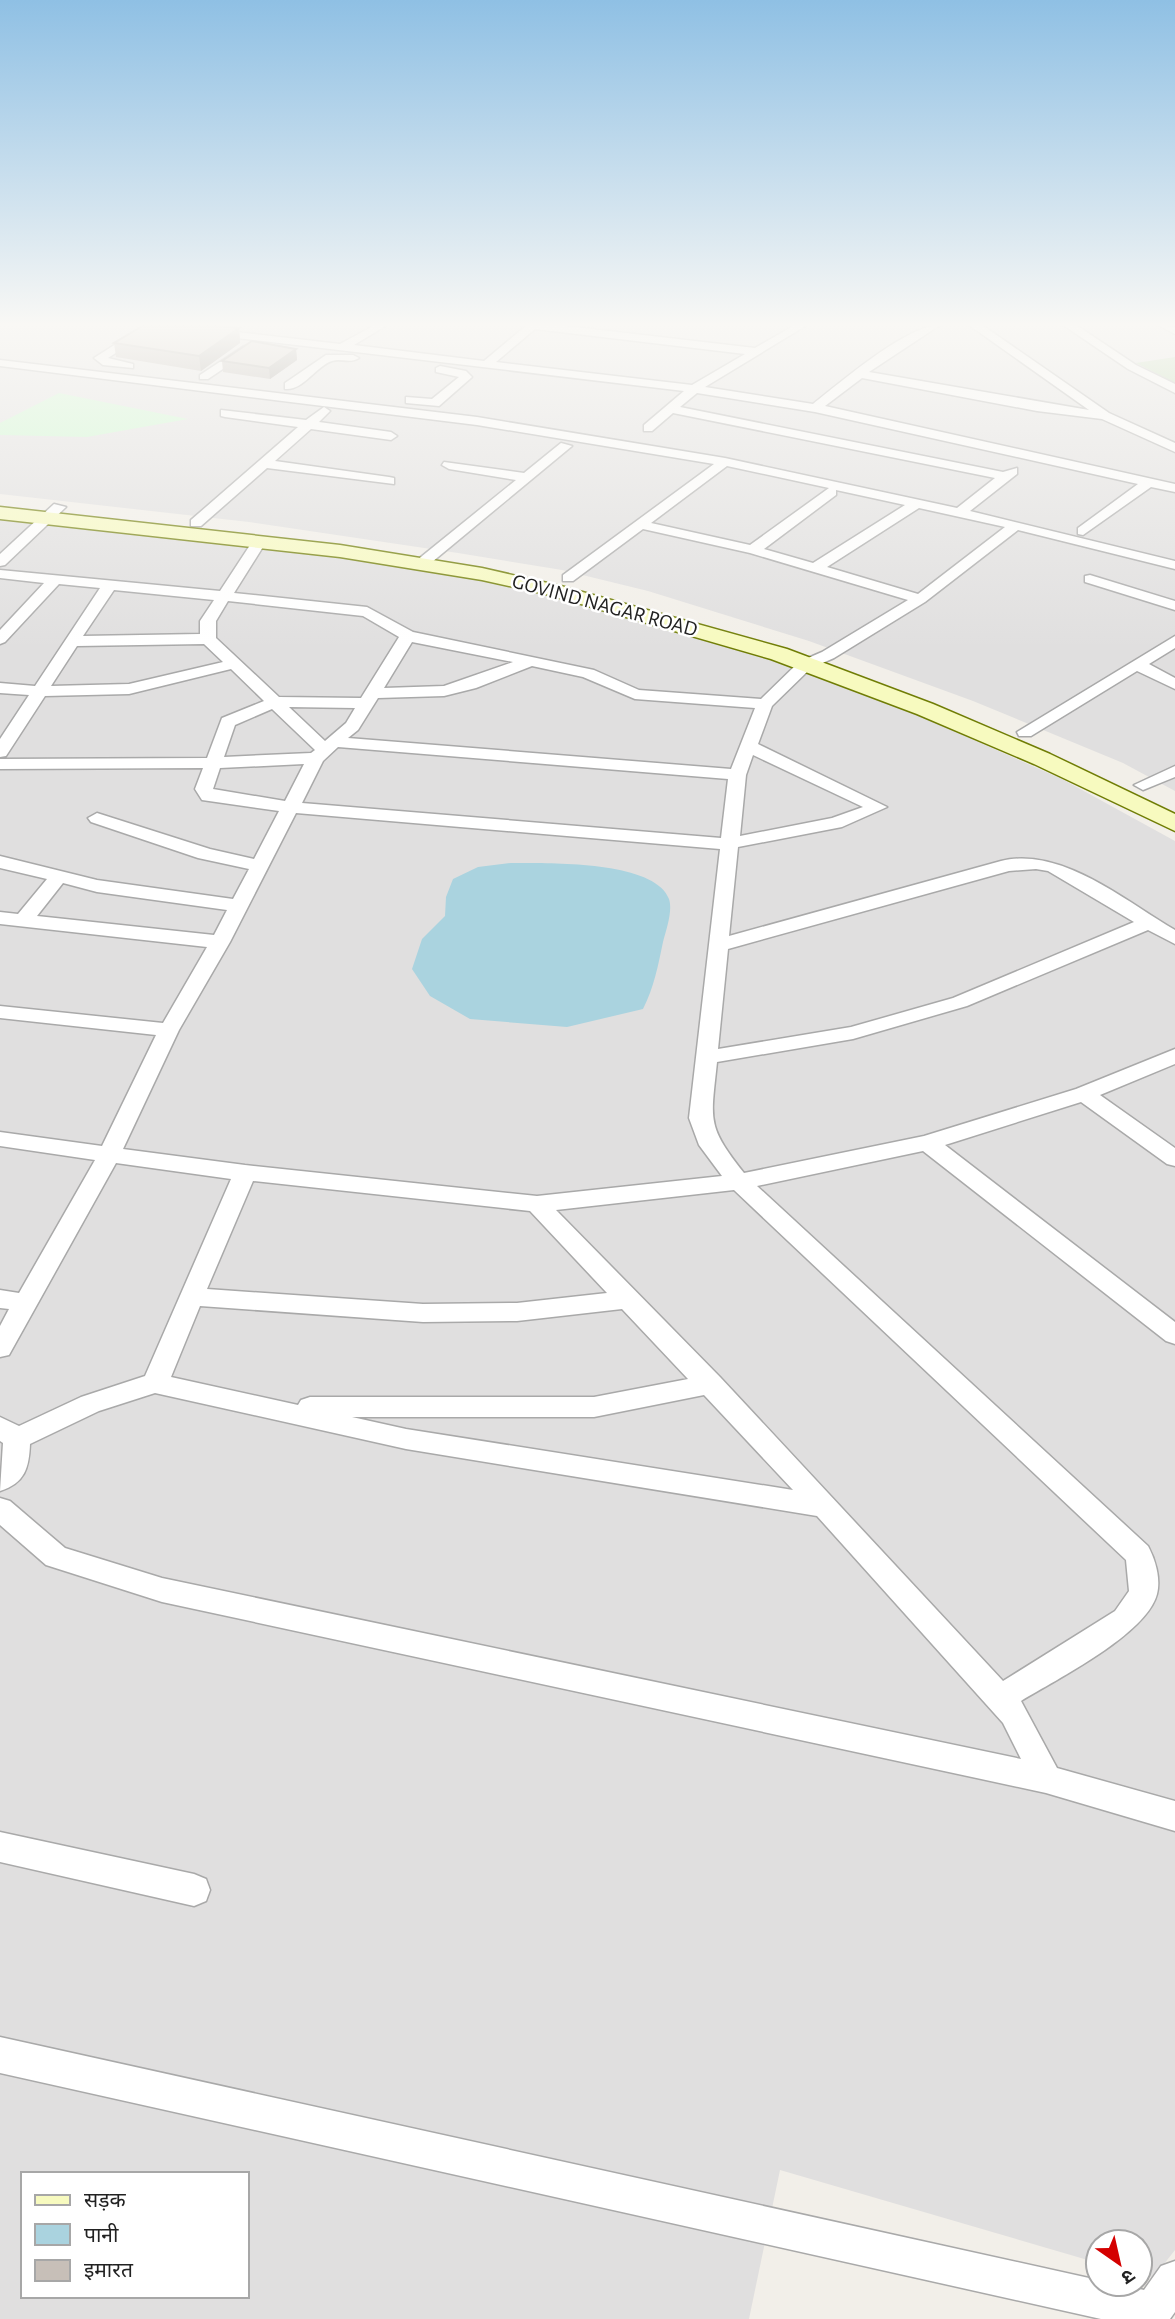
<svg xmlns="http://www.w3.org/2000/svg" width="1175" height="2319" font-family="'Alegreya Sans','Noto Sans Devanagari',sans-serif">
	<rect width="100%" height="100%" fill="#f2efe9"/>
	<!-- residential -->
	<g fill="#e0dfdf" fill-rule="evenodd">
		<polygon points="0,325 1175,325 1175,791 1123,763 973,701 809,641 648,591 562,570 458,553 249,522 0,494"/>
		<path d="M0,519L322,554L441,571L614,612L779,661L892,704L1062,779L1175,841V2250L1153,2278L1140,2275V2242H1098V2263L780,2170L749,2319H0ZM23,2174H247V2296H23Z"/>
	</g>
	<!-- forest -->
	<polygon fill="#add19e" points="1175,357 1175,383 1136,363"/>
	<!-- park -->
	<polygon fill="#c8facc" points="59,393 188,419 87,437 0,435 0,423"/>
	<!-- water -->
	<path fill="#aad3df" d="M511,863C545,863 655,860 669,899C673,911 666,930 663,942C658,966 654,987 643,1009L567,1027L470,1019L430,996L412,969L422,939L445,916L446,897L453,879L478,867Z"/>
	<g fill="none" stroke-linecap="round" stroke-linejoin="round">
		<defs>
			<g id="street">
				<path d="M148,325H178L340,344L375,325H387L354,345L484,361L527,325H557L755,348L795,325H807L705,387L813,404C841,382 907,325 940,325L869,372L1089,410L969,325H982L1109,413L1175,443V452L1102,419L1037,411L862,378L825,406L1175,484V492L1151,487L1083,535L1078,534V528L1138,484L815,412L697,393L680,407L1003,472L1017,468V474L970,511L1175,561V569L1018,530L925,602L834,658L811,668L772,706L758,744L887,807L842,827L738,847L729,936L1001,861C1061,846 1125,901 1175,930V944L1148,930L967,1006L853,1039L717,1062C711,1121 706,1125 744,1173L924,1136L1076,1089L1175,1049V1064L1100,1095L1175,1148V1166L1167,1164L1081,1102L945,1145L1175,1322V1344L1166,1341L923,1151L757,1186L1148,1546C1155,1559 1161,1578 1157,1594C1147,1634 1057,1679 1021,1701L1057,1768L1175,1801V1831L1046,1793L162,1602L46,1565L0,1525V1498L10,1501L65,1548L162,1578L1021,1759L1003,1723L817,1516L406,1449L155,1393L99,1411L30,1444C29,1468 25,1483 0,1491L3,1443L0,1441V1417L19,1426L81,1397L145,1376L231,1179L116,1163L9,1355L0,1357V1326L9,1309L0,1308V1290L19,1293L95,1160L0,1146V1132L102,1146L156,1035L0,1018V1006L163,1023L207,947L0,924V912L18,914L47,879L0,868V856L97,880L233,899L249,869L198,858L91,822L88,818L97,813L210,849L254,859L279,811L202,800L195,789L203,768L0,769V759L207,758L222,718L264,701L231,669L129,694L45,696L6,756L0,757V739L29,695L0,693V683L35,686L100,588L59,584L5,642L0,644V630L44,583L0,578V570L220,591L254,539L259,538L266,542L234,593L367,607L413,632L594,670L639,690L761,699L799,662L822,652L908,600L750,553L643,529L573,581H563V575L714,464L477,425L0,366V360L477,417L725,458L957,508L995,478L673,413L652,431H644V425L684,391L153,328ZM535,329L745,354L692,385L496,362ZM727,466L829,488L750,545L651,523ZM836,490L905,505L813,563L764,549L836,495ZM919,508L1005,527L918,594L827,567ZM114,590L214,600L200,621V634L83,636ZM228,601L363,616L399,637L361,698L279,697L216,638V621ZM412,642L513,662L444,686L384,688ZM204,644L223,662L129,684L51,686L77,646ZM532,666L583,677L635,699L755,708L731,769L348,738L358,730L378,698L444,696L476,688ZM289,707L355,708L346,723L325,741ZM272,709L315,750L311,753L224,757L235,725ZM338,747L728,779L721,838L302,803L323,761ZM753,755L863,807L832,818L740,836L746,775ZM304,764L285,801L213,789L220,768ZM296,813L720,849L689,1118L699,1145L722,1176L537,1196L245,1165L123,1149L179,1030L230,942ZM1036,869L1048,871L1134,922L953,998L851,1027L718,1049L728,949L1009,871ZM63,883L97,892L227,910L214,935L37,916ZM253,1181L530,1211L607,1293L517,1303L423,1304L207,1289ZM734,1190L1126,1560L1129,1591L1115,1611L1003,1681L720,1377L556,1210ZM200,1306L423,1322L517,1321L622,1309L688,1379L594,1397H310L301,1400L298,1405L171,1377ZM704,1395L793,1490L406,1429L352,1417H594Z"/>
				<polygon points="1063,325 1076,325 1136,365 1175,384 1175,393 1128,369"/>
				<polygon points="1158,325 1175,327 1175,334"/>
				<polygon points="138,330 148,332 108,358 133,364 133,368 103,365 94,358"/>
				<polygon points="244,346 254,348 208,379 200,379 200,375"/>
				<path d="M326,355H353L359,358C350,364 341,358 332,361C316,366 303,391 285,389V383Z"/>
				<polygon points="440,366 466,371 472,377 439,406 406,403 406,397 432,399 459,377 436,372 436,368"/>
				<polygon points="324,407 330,411 319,422 391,432 397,436 391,440 311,429 275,461 389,477 394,478 394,484 267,468 201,526 191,526 191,520 298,427 225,417 221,416 221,410 306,420"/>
				<polygon points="561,443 572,446 426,567 416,567 416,561 516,480 449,469 442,465 444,462 524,473"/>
				<polygon points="54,504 66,507 5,565 0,566 0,554"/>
				<polygon points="1090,575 1175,601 1175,610 1085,582 1085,576"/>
				<polygon points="1175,636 1175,648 1149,664 1175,678 1175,689 1137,671 1031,736 1019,736 1017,732"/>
				<polygon points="1175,766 1175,777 1143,790 1134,785"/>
				<polygon points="0,1832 194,1874 206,1879 210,1890 206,1901 194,1906 0,1862"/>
				<polygon points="0,2037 1098,2280 1098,2284 1118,2284 1144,2290 1161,2266 1175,2261 1175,2312 1170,2319 1101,2319 0,2073"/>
			</g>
			<polygon id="secondary" points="0,507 340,545 482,568 561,586 787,649 933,704 1050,754 1175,814 1175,831 1034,764 917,714 771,659 550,595 482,580 340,557 0,519"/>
		</defs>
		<!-- street casing -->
		<use href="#street" stroke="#a9a9a9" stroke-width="3"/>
		<!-- secondary casing -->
		<use href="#secondary" stroke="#707d05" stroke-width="3"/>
		<!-- street -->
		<use href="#street" fill="#fff" fill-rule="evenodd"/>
		<!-- secondary -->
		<use href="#secondary" fill="#f7fabf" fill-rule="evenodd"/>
	</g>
	<!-- wall -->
	<g fill="#aba49e">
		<polygon points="239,328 240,343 201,371 116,357 114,343"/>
		<polygon points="296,349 297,360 270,379 223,372 222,361"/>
	</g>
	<!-- shaded-wall -->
	<g fill="#8b8681">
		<polygon points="239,328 240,343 201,371 199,356"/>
		<polygon points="296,349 297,360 270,379 269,368"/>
	</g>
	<!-- building -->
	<g fill="#c7bfb8" stroke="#8b8681" stroke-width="2">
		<polygon points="144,325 210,325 239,328 199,356 114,343"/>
		<polygon points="252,341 296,349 269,368 222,361"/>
	</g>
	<!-- sky -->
	<linearGradient id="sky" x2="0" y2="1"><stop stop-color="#8fc0e4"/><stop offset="0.5" stop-color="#f9f8f5"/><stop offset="1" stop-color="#f9f8f5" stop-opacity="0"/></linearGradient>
	<rect width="1175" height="649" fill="url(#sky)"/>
	<g text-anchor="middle" stroke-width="5" stroke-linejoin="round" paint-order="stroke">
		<!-- far-street labels -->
		<g font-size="21" fill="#222" stroke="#fff">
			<text transform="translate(605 605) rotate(15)" y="7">GOVIND NAGAR ROAD</text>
		</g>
	</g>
	<!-- legend -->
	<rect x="21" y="2172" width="228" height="126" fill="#ffffff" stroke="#a7a7a7" stroke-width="2"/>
	<rect x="35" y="2195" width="35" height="10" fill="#f7fabf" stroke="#a7a7a7" stroke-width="2"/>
	<text x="84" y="2207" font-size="21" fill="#222222">सड़क</text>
	<rect x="35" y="2224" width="35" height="21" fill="#aad3df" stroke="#a7a7a7" stroke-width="2"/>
	<text x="84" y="2242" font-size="21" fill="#222222">पानी</text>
	<rect x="35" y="2260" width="35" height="21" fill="#c7bfb8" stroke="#a7a7a7" stroke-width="2"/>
	<text x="84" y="2277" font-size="21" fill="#222222">इमारत</text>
	<!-- north arrow -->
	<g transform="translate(1119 2263) rotate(146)"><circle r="33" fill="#ffffff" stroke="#a7a7a7" stroke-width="2"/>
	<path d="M0-5L12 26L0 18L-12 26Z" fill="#d40000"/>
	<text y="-10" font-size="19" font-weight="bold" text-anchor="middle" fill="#222222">उ</text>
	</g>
</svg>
